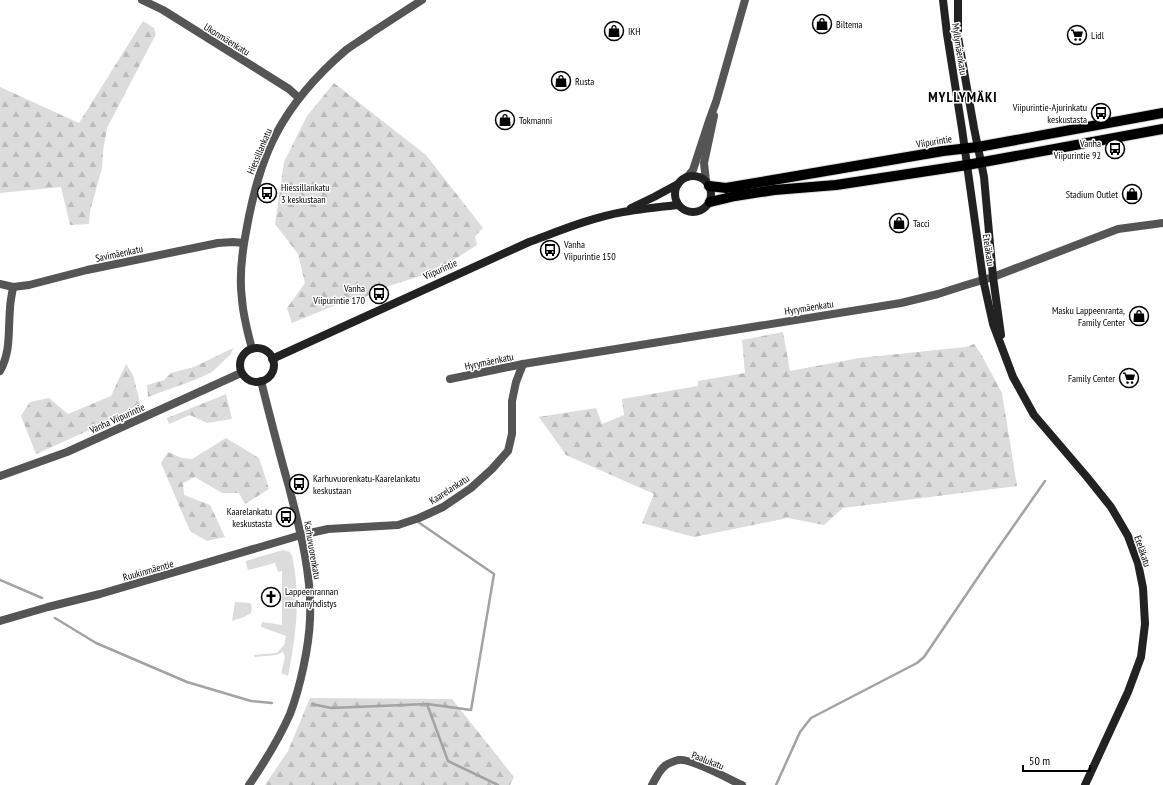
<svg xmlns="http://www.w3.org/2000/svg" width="1163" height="785" font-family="'PT Sans Narrow',sans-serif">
	<defs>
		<pattern id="forest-firs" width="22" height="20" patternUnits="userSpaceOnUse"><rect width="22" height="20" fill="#dcdcdc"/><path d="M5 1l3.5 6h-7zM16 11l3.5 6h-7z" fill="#bbb"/></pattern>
	</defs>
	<rect width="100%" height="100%" fill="#fff"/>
	<!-- green -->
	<g fill="#dcdcdc">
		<path d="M283,550L290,552L292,556C301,595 296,637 288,676L281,673L285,657L283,652L276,655L255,657L254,655L277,653L284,645L286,636L261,627L262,622L282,625V571L278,572L275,563L248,570L246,564V561Z"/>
		<polygon points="235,602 250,603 252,607 251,613 244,617 232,621"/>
	</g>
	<!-- forest -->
	<g fill="url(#forest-firs)">
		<polygon points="143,21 154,28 156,34 107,128 103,151 102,168 90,211 89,224 70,225 61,187 0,193 0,87 79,123"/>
		<polygon points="334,83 426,155 483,228 475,236 477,245 436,271 389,286 363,298 338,304 292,323 287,308 305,283 298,254 275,224 284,162 307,116"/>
		<polygon points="783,332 790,371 859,358 966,347 974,344 981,354 1002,393 1017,486 843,508 824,525 788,518 694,537 642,523 654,494 566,455 539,417 596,408 602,424 624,415 622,399 698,386 698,381 745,373 742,340"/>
		<polygon points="233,348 231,354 212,372 197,379 148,397 147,385 164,380 171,373 194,367"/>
		<polygon points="126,364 133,375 141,407 36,454 21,416 30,402 49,398 68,414 111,396"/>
		<polygon points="226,394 232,419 207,423 190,415 169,424 167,418"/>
		<polygon points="226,438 259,458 269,489 245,504 239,493 222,493 195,477 183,483 184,495 210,505 225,537 207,541 190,531 161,463 168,452 182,458 192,459"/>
		<polygon points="310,698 452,699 514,777 510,785 265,785 288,751"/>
	</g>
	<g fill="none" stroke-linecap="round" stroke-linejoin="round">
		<!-- stream -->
		<g stroke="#a3a3a3" stroke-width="2.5">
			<polyline points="418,522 494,574 471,710 427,704"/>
			<polyline points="0,580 42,598"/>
			<polyline points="55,618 96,643 187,682 251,701 272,703"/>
			<polyline points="312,704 331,708 427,704 448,761 498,785"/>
			<polyline points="776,785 800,732 811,718 917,663 924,657 987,564 1045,481"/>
		</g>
		<defs>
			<g id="primary">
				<polyline points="709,186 726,188 943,151 978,147 1163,113"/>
				<polyline points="710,202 735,196 774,190 836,185 967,165 1163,129"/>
			</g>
		</defs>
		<!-- primary casing -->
		<use href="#primary" stroke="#dbdbdb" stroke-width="12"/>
		<!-- minor -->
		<g stroke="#555" stroke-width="8">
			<polyline points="142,0 163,10 289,89 299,98"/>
			<polyline points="687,177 693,170 709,121 716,102 745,0"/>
			<polyline points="706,181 704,163 714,116"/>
			<polyline points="0,284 13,287 29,285 87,270 218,243 233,242 244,243"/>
			<path d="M0,371C11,352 8,331 10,309C10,302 12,295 13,287"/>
			<polyline points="450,379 523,364 901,303 938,294 966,285 993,277 1118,229 1163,223"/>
			<polyline points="0,621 48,607 100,594 301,535 328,529 398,525 419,518 443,507 471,488 492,469 508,451 512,434 512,401 516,382 523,364"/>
			<path d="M652,785C656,778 659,770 666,765C669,763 675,761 678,760C692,758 728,779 742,785"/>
		</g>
		<!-- tertiary -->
		<g stroke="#555" stroke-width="8">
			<path d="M252,349C248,333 243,316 242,299C239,277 242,253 246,232C252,198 260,164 276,134C293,102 319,73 346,50C354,44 363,39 371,33C388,22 405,11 422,0"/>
			<polyline points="0,476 67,452 241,373"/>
			<path d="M249,785C264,763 279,739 290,714C300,688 309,647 310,619C312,574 300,530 289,487C279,452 270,417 261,381"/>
		</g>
		<!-- secondary -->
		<g stroke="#222" stroke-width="8">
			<polyline points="943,0 947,34 962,129 983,279 993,324 1013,377 1034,415 1087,477 1111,507 1128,536 1138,563 1143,588 1145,624 1141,657 1128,692 1085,785"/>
			<polyline points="958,0 958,37 974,128 984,177 993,277 1001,335"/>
			<circle cx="693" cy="194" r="18"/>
			<polyline points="631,208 654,197 678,184"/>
			<circle cx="257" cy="365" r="17"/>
			<path d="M272,359L529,242C559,231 590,218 623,212C641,209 659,207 678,205"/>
		</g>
		<!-- primary -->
		<use href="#primary" stroke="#000" stroke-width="10"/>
	</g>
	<!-- icons -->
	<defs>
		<symbol id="shop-ring" viewBox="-11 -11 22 22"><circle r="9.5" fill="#fff" stroke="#000" stroke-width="1.5"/><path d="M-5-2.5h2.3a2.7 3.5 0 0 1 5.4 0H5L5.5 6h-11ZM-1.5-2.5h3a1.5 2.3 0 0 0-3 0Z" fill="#000"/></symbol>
		<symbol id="supermarket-ring" viewBox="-11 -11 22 22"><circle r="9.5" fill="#fff" stroke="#000" stroke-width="1.5"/><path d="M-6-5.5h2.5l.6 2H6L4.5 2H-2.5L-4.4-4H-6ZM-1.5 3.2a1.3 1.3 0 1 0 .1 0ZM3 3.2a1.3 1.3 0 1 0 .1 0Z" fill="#000"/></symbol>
		<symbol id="bus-ring" viewBox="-11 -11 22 22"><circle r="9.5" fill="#fff" stroke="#000" stroke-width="1.5"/><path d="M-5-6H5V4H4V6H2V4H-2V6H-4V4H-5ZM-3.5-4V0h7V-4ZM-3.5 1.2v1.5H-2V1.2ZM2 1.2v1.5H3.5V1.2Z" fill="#000"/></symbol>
		<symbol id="church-ring" viewBox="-11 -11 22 22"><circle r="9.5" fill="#fff" stroke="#000" stroke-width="1.5"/><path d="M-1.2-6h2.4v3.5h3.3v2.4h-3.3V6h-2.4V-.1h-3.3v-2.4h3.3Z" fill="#000"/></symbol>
	</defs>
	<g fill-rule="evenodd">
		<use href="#shop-ring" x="811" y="13" width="22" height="22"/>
		<use href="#shop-ring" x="603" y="20" width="22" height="22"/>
		<use href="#supermarket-ring" x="1066" y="24" width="22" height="22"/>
		<use href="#shop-ring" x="550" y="70" width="22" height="22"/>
		<use href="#bus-ring" x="1090" y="102" width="22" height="22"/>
		<use href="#shop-ring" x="494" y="109" width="22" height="22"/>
		<use href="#bus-ring" x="1104" y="138" width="22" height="22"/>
		<use href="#bus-ring" x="256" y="182" width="22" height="22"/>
		<use href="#shop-ring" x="1121" y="183" width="22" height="22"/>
		<use href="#shop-ring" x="888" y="212" width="22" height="22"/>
		<use href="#bus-ring" x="539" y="239" width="22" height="22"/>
		<use href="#bus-ring" x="368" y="283" width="22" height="22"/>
		<use href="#shop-ring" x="1128" y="305" width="22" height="22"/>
		<use href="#supermarket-ring" x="1118" y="367" width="22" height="22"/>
		<use href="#bus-ring" x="288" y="473" width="22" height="22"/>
		<use href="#bus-ring" x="275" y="506" width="22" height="22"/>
		<use href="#church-ring" x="260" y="586" width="22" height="22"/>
	</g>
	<g text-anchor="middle" stroke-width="3" stroke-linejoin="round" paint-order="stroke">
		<!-- poi labels -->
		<g font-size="10" fill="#000" stroke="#fff" text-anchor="start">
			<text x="836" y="28">Biltema</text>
			<text x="628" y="35">IKH</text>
			<text x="1091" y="39">Lidl</text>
			<text x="575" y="85">Rusta</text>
			<text x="1087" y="111" text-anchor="end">Viipurintie-Ajurinkatu<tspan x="1087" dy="12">keskustasta</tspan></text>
			<text x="519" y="124">Tokmanni</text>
			<text x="1101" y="147" text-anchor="end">Vanha<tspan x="1101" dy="12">Viipurintie 92</tspan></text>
			<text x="281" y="191">Hiessillankatu<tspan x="281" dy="12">3 keskustaan</tspan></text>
			<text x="1118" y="198" text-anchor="end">Stadium Outlet</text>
			<text x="913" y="227">Tacci</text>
			<text x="564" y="248">Vanha<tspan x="564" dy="12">Viipurintie 150</tspan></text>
			<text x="365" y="292" text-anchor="end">Vanha<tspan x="365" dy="12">Viipurintie 170</tspan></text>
			<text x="1125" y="314" text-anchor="end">Masku Lappeenranta,<tspan x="1125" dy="12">Family Center</tspan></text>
			<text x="1115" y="382" text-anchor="end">Family Center</text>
			<text x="313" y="482">Karhuvuorenkatu-Kaarelankatu<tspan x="313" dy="12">keskustaan</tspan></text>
			<text x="272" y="515" text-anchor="end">Kaarelankatu<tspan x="272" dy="12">keskustasta</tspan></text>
			<text x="285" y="595">Lappeenrannan<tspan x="285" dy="12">rauhanyhdistys</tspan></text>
		</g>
		<!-- street labels -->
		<g font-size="10" fill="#000" stroke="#fff">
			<text transform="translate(227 39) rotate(32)" y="4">Ukonmäenkatu</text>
			<text transform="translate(960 49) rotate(81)" y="4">Myllymäenkatu</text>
			<text transform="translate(934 141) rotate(-9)" y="4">Viipurintie</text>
			<text transform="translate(259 151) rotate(-67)" y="4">Hiessillankatu</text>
			<text transform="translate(989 250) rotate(82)" y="4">Eteläkatu</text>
			<text transform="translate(119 253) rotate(-12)" y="4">Savimäenkatu</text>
			<text transform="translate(440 269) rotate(-24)" y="4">Viipurintie</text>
			<text transform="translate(809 307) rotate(-9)" y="4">Hyrymäenkatu</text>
			<text transform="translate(489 361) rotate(-12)" y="4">Hyrymäenkatu</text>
			<text transform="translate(117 418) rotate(-24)" y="4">Vanha Viipurintie</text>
			<text transform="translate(449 489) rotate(-33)" y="4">Kaarelankatu</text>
			<text transform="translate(313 550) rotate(80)" y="4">Karhuvuorenkatu</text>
			<text transform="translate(1143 551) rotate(71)" y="4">Eteläkatu</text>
			<text transform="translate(148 570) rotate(-16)" y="4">Ruukinmäentie</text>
			<text transform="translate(708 760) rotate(21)" y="4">Paalukatu</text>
		</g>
		<!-- district labels -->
		<g font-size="14" font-weight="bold" letter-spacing="1" fill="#000" stroke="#fff">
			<text x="963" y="102">MYLLYMÄKI</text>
		</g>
	</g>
	<!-- scale -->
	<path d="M1023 765v6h67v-6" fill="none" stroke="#000000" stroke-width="2"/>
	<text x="1029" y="765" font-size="12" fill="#000000" stroke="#ffffff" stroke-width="3" paint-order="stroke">50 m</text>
</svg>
